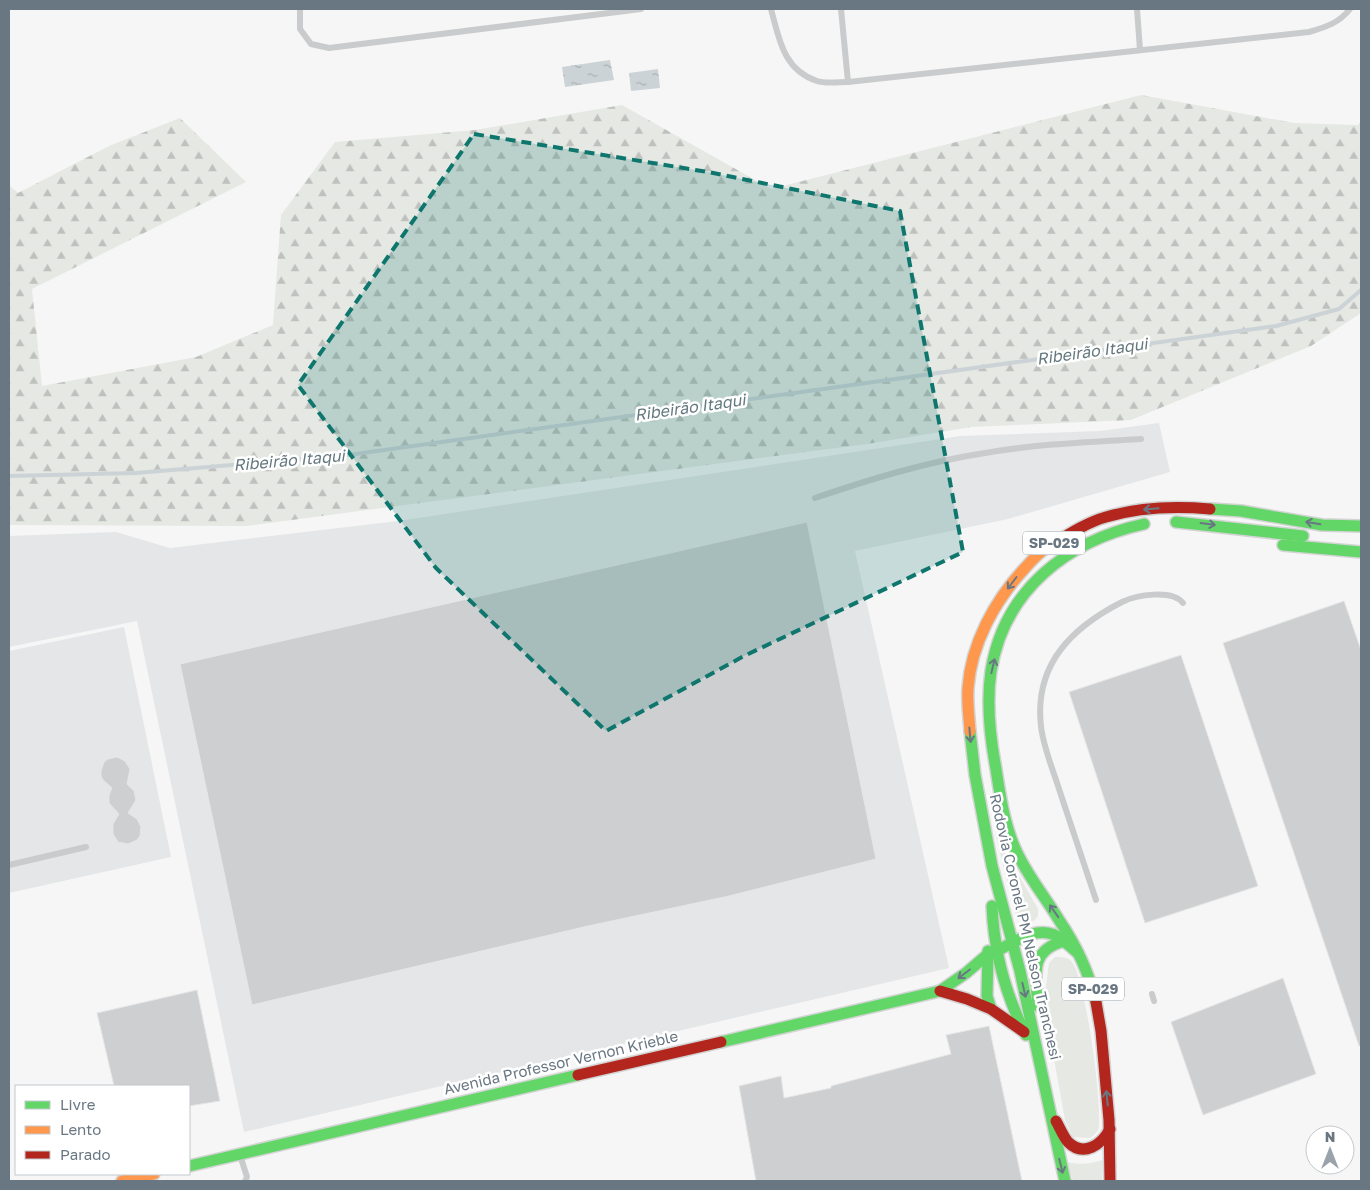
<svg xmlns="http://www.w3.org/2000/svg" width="1370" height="1190" font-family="'Golos Text',sans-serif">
	<defs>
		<pattern id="forest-firs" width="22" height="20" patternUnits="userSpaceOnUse" patternTransform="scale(1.25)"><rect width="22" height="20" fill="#e5e8e3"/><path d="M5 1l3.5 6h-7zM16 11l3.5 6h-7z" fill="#bec1bd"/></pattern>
		<pattern id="water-ripples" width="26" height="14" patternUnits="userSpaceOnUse" patternTransform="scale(1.25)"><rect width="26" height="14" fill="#ccd3d6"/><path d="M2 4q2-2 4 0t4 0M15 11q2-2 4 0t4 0" fill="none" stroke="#aab0b3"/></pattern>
	</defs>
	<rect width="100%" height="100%" fill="#f6f6f6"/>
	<!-- built -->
	<g fill="#e5e6e7">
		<polygon points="1159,423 1170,472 1008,519 855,551 949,968 244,1132 137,621 9,647 9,536 116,532 170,548 398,521 960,436 1100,431"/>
		<polygon points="124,627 171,857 9,893 9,651"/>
	</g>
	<!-- green -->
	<g fill="#e5e8e3">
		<polygon points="995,833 1038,909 1038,916 1034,921 1024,922 1016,916"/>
		<path d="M1055,957C1061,957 1068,957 1072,962C1085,977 1104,1111 1098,1130C1096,1133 1093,1136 1090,1138L1073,1137L1065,1120L1044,1003L1049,963Z"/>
		<path d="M1103,1160L1102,1181H1073L1067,1162C1080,1165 1090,1164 1103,1160Z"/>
	</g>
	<!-- forest -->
	<polygon fill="url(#forest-firs)" points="1141,95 1294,123 1358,125 1361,121 1361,313 1311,346 1131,420 971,427 867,444 246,526 9,525 9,185 18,193 109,146 180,118 246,182 32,289 42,386 196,357 273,325 281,215 335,142 475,130 622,105 771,189"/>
	<!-- water -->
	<g fill="url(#water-ripples)">
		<polygon points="610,60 614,80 565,87 562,67"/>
		<polygon points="658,69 660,88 631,91 629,73"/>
	</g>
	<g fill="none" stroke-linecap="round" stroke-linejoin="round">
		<!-- stream -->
		<polyline stroke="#ccd3d6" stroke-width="4" points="9,476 136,473 341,456 1276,326 1339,309 1361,290"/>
	</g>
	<!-- building -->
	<g fill="#cecfd0" stroke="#e6e6e6">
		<polygon points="807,522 876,859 729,896 588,926 252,1005 180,664"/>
		<polygon points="1344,601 1361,650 1361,1046 1359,1046 1223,643"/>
		<polygon points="1181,655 1258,886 1145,923 1069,692"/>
		<polygon points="117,757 125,761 130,769 127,784 134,791 136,800 128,813 137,819 141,827 140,836 137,840 128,844 118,842 113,834 113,824 119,814 109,803 109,795 112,788 103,780 101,776 101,771 104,762 108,759"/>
		<polygon points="1283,978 1316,1074 1203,1115 1171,1022"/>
		<polygon points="197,990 220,1101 189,1106 189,1086 114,1086 97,1013"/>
		<polygon points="989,1026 1022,1181 756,1181 739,1086 781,1076 784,1098 831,1088 831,1086 951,1054 946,1035"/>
	</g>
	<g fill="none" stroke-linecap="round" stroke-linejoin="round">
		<defs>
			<g id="fast">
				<polyline points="1210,509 1241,511 1322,525 1361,526"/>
				<polyline points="1176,522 1303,536"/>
				<polyline points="1283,545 1361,552"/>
				<polyline points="970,731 975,775 992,866 1020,971 1065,1181"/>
				<path d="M992,906C994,952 1005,994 1026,1035"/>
				<path d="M1000,949C1021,939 1043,922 1064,941"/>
				<polyline points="988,951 987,996 991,1009"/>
				<path d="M1096,1002C1089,973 1076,945 1059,920C1044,895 1025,873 1014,846C1004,822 1000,795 996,769C990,737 986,704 991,671C1004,590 1067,541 1144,524"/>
				<path d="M1038,1006C1036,976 1028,951 1064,941L1078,953"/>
				<polyline points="721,1042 940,991 966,973 987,955"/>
				<polyline points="189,1166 578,1075"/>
			</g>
			<g id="slow">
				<path d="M970,731C969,717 967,702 968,688C971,644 995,600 1025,568C1032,560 1039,552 1048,547"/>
				<polyline points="122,1181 154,1174"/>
			</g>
			<g id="jam">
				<path d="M1048,547C1066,536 1085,523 1106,517C1140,507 1176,506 1210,509"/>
				<polyline points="940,991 967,999 991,1009 1024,1032"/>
				<polyline points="1096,1002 1101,1031 1109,1120 1110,1181"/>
				<polyline points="578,1075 721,1042"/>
				<path d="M1056,1121C1060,1128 1063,1136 1068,1142C1084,1158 1102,1144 1110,1129"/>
			</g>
		</defs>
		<!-- fast casing -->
		<use href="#fast" stroke="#d3d4d4" stroke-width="14"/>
		<!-- slow casing -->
		<use href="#slow" stroke="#d3d4d4" stroke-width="14"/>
		<!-- jam casing -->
		<use href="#jam" stroke="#d3d4d4" stroke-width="14"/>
		<!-- lane -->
		<g stroke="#c9cbcc" stroke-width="6">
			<polyline points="300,9 300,29 311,44 329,48 641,9"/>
			<path d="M771,9C779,38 783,70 817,81C825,84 839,82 848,82"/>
			<path d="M841,9L848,82L1309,32C1326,27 1339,23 1350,9"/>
			<polyline points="1137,9 1140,50"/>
			<path d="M815,498C871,479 926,462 985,453C1036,444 1089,442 1141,439"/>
			<polyline points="9,865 86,847"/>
			<path d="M1096,900C1084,864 1072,828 1060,792C1054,772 1043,747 1041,726C1034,665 1071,628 1122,602C1136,595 1172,589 1183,603"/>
			<polyline points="1152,994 1154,1001"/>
			<polyline points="240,1155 247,1177 245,1181"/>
		</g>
		<!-- fast -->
		<use href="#fast" stroke="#63d668" stroke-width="11"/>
		<!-- slow -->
		<use href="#slow" stroke="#ff974d" stroke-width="11"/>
		<!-- jam -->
		<use href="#jam" stroke="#b3261e" stroke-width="11"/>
	</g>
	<!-- one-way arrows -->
	<defs><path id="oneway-shaft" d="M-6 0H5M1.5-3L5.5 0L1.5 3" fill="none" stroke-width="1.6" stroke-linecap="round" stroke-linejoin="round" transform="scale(1.25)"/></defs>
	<g stroke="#697783">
		<use href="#oneway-shaft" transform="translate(1151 509) rotate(175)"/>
		<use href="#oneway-shaft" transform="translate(1313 523) rotate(-171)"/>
		<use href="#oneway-shaft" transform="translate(1208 524) rotate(7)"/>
		<use href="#oneway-shaft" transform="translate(1012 583) rotate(127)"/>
		<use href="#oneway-shaft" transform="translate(993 666) rotate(-77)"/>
		<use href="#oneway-shaft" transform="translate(970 735) rotate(85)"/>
		<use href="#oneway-shaft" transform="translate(1054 911) rotate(-125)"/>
		<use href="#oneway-shaft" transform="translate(964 974) rotate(143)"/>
		<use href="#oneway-shaft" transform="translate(1024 990) rotate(77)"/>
		<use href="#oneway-shaft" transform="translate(1107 1098) rotate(-96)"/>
		<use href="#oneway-shaft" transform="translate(1061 1166) rotate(76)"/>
	</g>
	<!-- marked area -->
	<path fill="#0f766e" fill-opacity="0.2" stroke="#0f766e" stroke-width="4" stroke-dasharray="10 6" stroke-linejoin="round" d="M474,134L708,172L900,211L963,552L744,656L606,731L436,568L298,385Z"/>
	<g text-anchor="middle" stroke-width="5" stroke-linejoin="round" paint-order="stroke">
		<!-- shield labels -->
		<g fill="#fff" stroke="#96a0a8" stroke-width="1">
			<rect x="1023" y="531.5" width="62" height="23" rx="4"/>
			<rect x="1062" y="977.5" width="62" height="23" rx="4"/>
		</g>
		<g font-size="14" font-weight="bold" fill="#697783">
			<text x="1054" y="548">SP-029</text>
			<text x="1093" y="994">SP-029</text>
		</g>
		<!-- street labels -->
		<g font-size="15" fill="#697783" stroke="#fff">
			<text transform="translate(1025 927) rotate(77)" y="5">Rodovia Coronel PM Nelson Tranchesi</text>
			<text transform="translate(561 1063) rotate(-13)" y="5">Avenida Professor Vernon Krieble</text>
		</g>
		<!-- water labels -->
		<g font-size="16" font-style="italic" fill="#64787f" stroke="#fff">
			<text transform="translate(1092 351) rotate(-8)" y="6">Ribeirão Itaqui</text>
			<text transform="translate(690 407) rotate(-8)" y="6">Ribeirão Itaqui</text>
			<text transform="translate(289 460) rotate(-5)" y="6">Ribeirão Itaqui</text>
		</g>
	</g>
	<!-- border -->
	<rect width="1370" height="1190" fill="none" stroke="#697783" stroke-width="20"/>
	<!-- legend -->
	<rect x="15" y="1085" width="175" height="90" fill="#ffffff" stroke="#c3c9cd"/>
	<rect x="25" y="1101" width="25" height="8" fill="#63d668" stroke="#c3c9cd"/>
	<text x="60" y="1110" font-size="15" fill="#697783">Livre</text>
	<rect x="25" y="1126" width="25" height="8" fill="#ff974d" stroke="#c3c9cd"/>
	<text x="60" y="1135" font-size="15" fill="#697783">Lento</text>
	<rect x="25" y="1151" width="25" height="8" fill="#b3261e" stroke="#c3c9cd"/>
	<text x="60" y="1160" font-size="15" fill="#697783">Parado</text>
	<!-- north arrow -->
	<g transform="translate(1330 1150)"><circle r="24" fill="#ffffff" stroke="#c3c9cd"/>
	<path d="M0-4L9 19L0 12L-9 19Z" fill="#9aa3ab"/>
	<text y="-8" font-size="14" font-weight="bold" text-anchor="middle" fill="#697783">N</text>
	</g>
</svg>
